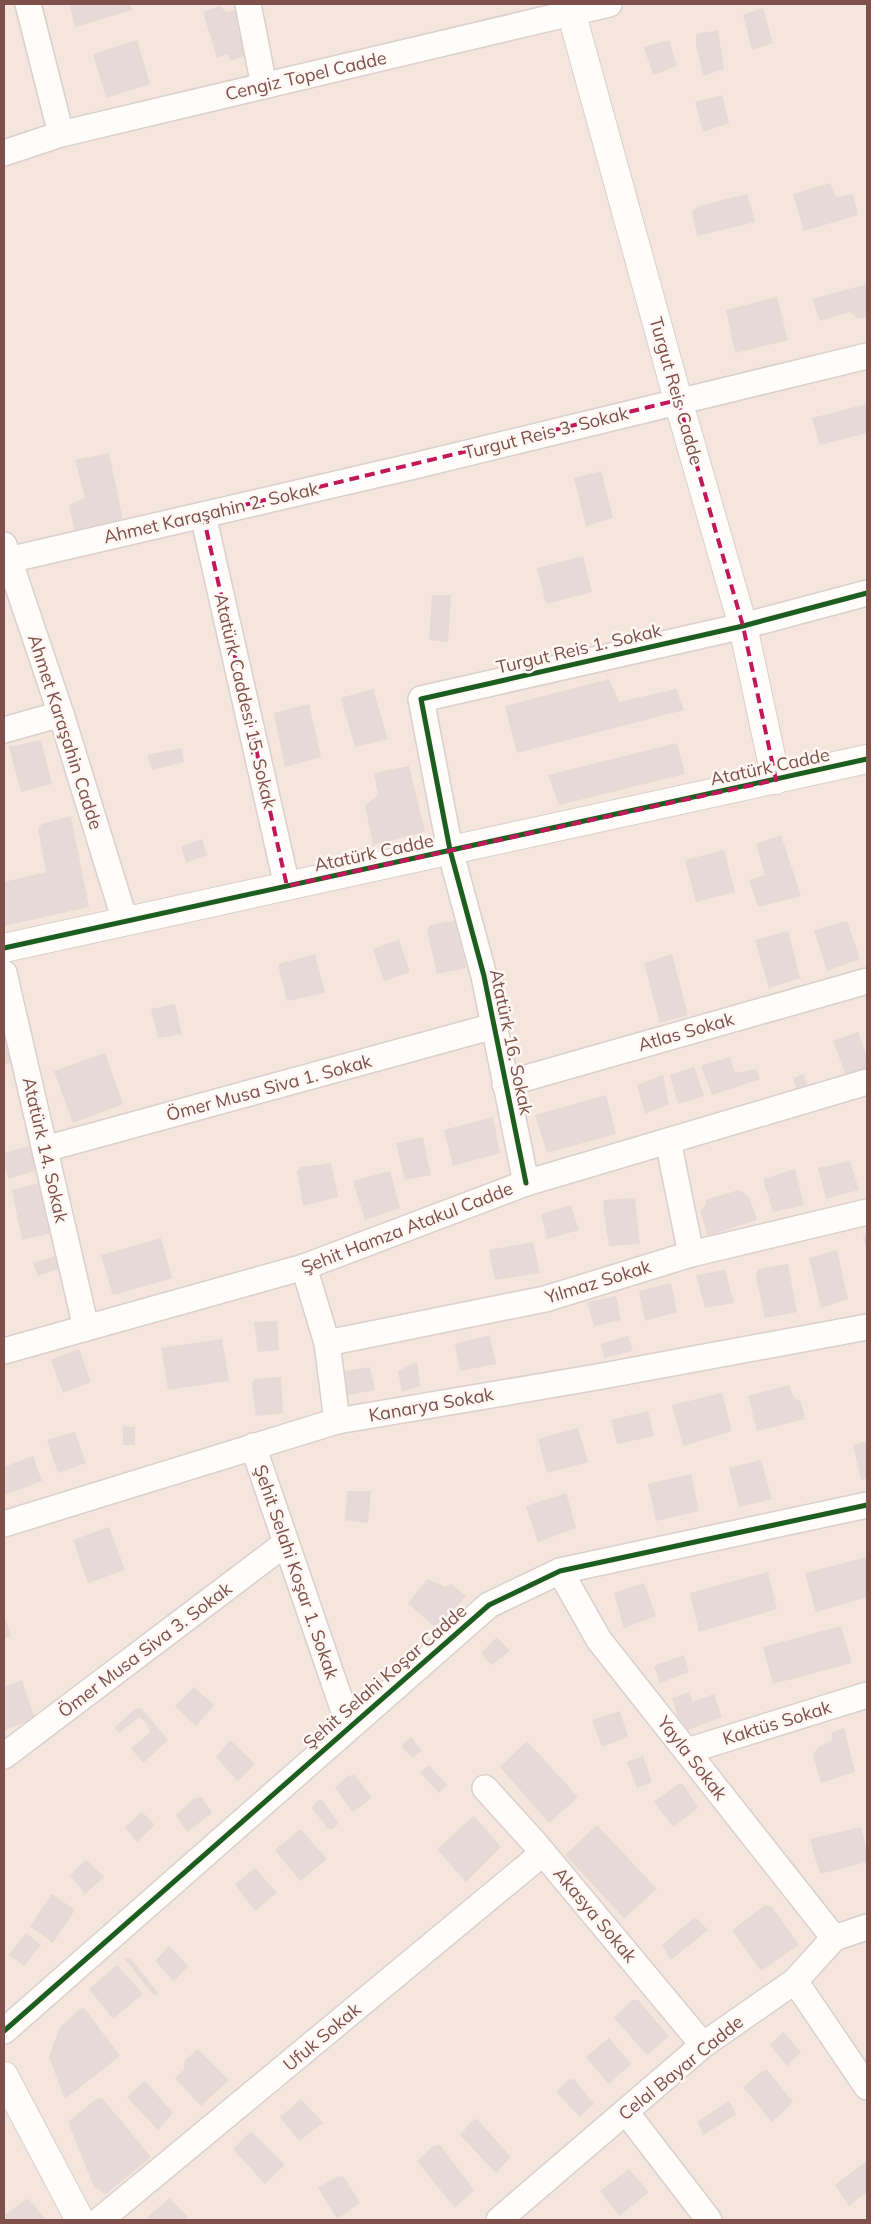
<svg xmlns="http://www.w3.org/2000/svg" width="871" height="2224" font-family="Mulish,sans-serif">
	<rect width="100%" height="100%" fill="#faf3ee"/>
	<!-- residential -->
	<rect fill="#f4e5dd" x="4" y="4" width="863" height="2216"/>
	<!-- building -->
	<g fill="#e7d9d5">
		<polygon points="75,4 130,4 132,10 75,27 70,5"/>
		<polygon points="220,6 226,12 239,9 247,55 230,61 228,54 217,58 203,12"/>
		<polygon points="763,8 773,43 752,50 743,15"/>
		<polygon points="718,30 724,69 703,76 696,44 696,34"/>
		<polygon points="137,40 150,84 106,98 93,54"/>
		<polygon points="669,40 677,66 653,75 644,47"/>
		<polygon points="722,95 729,123 703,132 695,102"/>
		<polygon points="830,183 836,197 853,194 858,215 804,231 793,194"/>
		<polygon points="747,194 755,222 697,236 692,211 699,206"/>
		<polygon points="867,284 867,317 858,319 850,312 820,321 812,299"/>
		<polygon points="777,297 788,340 735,353 726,310"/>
		<polygon points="867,404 867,433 820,445 812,418"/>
		<polygon points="109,453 123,521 75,531 69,505 85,498 75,460"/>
		<polygon points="601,471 613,518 586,526 574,478"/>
		<polygon points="583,556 592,592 546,604 537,568"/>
		<polygon points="432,595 451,595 448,642 429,640"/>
		<polygon points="609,679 619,702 676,689 684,710 517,753 505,706"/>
		<polygon points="373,689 388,739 355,747 341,698"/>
		<polygon points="309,704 321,757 285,767 274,713"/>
		<polygon points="41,740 52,784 21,792 9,747"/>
		<polygon points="677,743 685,774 559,805 548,775"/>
		<polygon points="182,748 184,762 152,770 147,755"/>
		<polygon points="409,766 425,832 373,845 365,805 378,795 374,773"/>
		<polygon points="71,816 89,907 4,926 4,882 46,872 38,829 42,824"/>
		<polygon points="781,835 801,896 758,907 749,880 765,875 756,844"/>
		<polygon points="202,839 207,855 186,863 181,846"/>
		<polygon points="724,850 735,892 696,902 685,860"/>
		<polygon points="457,920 466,968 437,974 427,930 430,925"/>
		<polygon points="847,921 860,959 827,971 814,930"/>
		<polygon points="788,931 800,978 769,988 755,940"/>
		<polygon points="399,940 410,972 384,981 373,949"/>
		<polygon points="315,954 325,993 287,1001 278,964"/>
		<polygon points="672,954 688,1015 660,1023 644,963"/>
		<polygon points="175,1004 182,1034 158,1038 151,1009"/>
		<polygon points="4,1009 22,1059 4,1065"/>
		<polygon points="858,1032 867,1056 867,1071 847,1078 833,1041"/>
		<polygon points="105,1053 123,1104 73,1123 54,1071"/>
		<polygon points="730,1057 735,1073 756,1069 760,1079 712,1095 701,1066"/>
		<polygon points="694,1067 704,1096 678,1104 670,1075"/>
		<polygon points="804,1074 807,1085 796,1089 793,1078"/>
		<polygon points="663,1075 669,1104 645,1114 637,1085"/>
		<polygon points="606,1095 616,1134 547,1153 535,1115"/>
		<polygon points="493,1117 500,1153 453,1166 444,1130"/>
		<polygon points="423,1137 431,1175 405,1180 396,1143"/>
		<polygon points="39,1143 46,1167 9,1179 4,1165 4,1153"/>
		<polygon points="850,1161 859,1190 826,1199 818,1168"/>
		<polygon points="331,1163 338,1197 303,1206 297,1172 301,1167"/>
		<polygon points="795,1169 804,1205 773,1212 763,1179"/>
		<polygon points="390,1171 400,1208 365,1220 353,1181"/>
		<polygon points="46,1181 56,1232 22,1240 12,1190"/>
		<polygon points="739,1190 749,1197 757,1220 708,1236 700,1211 706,1204 705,1200"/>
		<polygon points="635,1198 640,1244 609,1246 603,1208 604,1200"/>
		<polygon points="571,1205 579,1230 547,1239 541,1214"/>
		<polygon points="867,1235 867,1251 863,1237"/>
		<polygon points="161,1238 172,1278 113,1295 101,1255"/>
		<polygon points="533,1242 540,1273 495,1280 489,1250"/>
		<polygon points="837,1250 848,1299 821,1308 809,1258"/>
		<polygon points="62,1254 66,1266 38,1276 33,1263"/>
		<polygon points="788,1264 797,1312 765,1318 756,1276 758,1269"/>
		<polygon points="725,1270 734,1303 705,1308 696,1275"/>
		<polygon points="671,1283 677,1312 645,1321 639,1291"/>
		<polygon points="616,1296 621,1320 594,1326 587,1302"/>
		<polygon points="277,1321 279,1350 258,1352 254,1322"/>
		<polygon points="490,1335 496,1364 460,1371 455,1344"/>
		<polygon points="628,1336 633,1351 604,1358 601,1344"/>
		<polygon points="222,1339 229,1381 168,1390 161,1348"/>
		<polygon points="79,1349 91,1382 63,1393 51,1360"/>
		<polygon points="417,1362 420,1386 402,1392 398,1371"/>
		<polygon points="370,1367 375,1390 344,1396 339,1372"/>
		<polygon points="281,1377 283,1413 256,1416 252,1384 254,1379"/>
		<polygon points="789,1385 794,1398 801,1402 805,1419 757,1431 748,1396"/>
		<polygon points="722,1393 732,1431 683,1446 672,1405"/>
		<polygon points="648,1411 654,1436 617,1444 611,1420"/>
		<polygon points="123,1426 135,1427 135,1445 123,1445"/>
		<polygon points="578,1428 588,1462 547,1473 538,1439"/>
		<polygon points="75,1432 86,1463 58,1473 47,1440"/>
		<polygon points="867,1441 867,1478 861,1480 853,1445"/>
		<polygon points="33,1456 42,1481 5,1495 4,1467"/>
		<polygon points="761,1460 772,1499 739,1507 729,1468"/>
		<polygon points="691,1474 699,1511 656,1521 648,1484"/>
		<polygon points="347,1491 371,1491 368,1523 345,1520"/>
		<polygon points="566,1493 576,1528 538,1542 526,1506"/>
		<polygon points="109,1527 125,1570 88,1583 73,1540"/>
		<polygon points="867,1557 867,1597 816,1612 805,1573"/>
		<polygon points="768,1572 777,1609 699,1632 690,1593"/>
		<polygon points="428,1579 445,1587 451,1584 466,1596 437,1629 408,1603"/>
		<polygon points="644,1583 656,1616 624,1628 614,1593"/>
		<polygon points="4,1616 11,1636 4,1638"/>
		<polygon points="841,1626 852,1663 773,1684 763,1647"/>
		<polygon points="497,1637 510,1651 491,1665 481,1653"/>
		<polygon points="684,1655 689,1672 660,1683 654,1666"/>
		<polygon points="22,1680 35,1719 4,1730 4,1687"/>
		<polygon points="194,1687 214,1705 196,1726 175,1706"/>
		<polygon points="689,1692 693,1702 714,1694 722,1717 683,1732 672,1698"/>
		<polygon points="141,1708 168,1740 143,1763 131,1748 150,1733 147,1723 139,1717 119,1733 114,1728 135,1709"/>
		<polygon points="620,1711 628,1737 602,1747 592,1720"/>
		<polygon points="844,1728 855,1772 821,1783 813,1754 820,1746 833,1740 831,1733"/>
		<polygon points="411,1737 422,1751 412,1758 401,1746"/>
		<polygon points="230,1740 255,1764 238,1781 216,1757"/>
		<polygon points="527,1741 578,1797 549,1823 500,1767"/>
		<polygon points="643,1756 652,1782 637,1788 627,1762"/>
		<polygon points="429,1765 447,1785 439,1793 420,1773"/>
		<polygon points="355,1775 372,1798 353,1812 335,1788 348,1776"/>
		<polygon points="678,1784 683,1784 698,1808 673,1827 654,1802"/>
		<polygon points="202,1797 212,1813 187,1832 176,1815 195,1798"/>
		<polygon points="318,1800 322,1800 339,1823 333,1829 328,1829 312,1808"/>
		<polygon points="142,1812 155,1825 137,1842 125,1827"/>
		<polygon points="474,1816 501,1847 466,1882 437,1849"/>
		<polygon points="597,1825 657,1889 624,1918 565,1855"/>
		<polygon points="861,1827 867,1851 867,1862 820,1874 810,1839"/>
		<polygon points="300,1829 327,1859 300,1881 275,1850"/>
		<polygon points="86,1860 104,1877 85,1894 70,1875"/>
		<polygon points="255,1868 277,1893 255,1911 235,1884"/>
		<polygon points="52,1894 75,1910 53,1943 30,1926"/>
		<polygon points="765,1905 772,1907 799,1945 761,1971 732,1930"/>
		<polygon points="695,1917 708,1930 671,1960 662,1945"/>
		<polygon points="26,1933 41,1945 24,1966 9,1955"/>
		<polygon points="169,1946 188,1966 174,1981 155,1961"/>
		<polygon points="130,1958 159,1994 153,1995 125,1959"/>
		<polygon points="117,1965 143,1994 113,2019 89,1989"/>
		<polygon points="632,2000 638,2000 669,2036 647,2055 614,2018"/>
		<polygon points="84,2008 120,2056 65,2099 49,2057 60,2027 80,2009"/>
		<polygon points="783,2032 801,2052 787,2066 770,2045"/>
		<polygon points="609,2038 631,2064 609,2084 586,2057"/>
		<polygon points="198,2049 229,2080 201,2106 175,2078 184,2070 185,2060"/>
		<polygon points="767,2070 793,2102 772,2122 743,2087 762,2071"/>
		<polygon points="574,2079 594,2104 580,2117 556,2092 568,2080"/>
		<polygon points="145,2081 173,2113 158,2130 127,2097"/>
		<polygon points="102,2098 151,2157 106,2194 94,2187 68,2122 96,2099"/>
		<polygon points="301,2099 323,2123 299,2141 280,2117"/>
		<polygon points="729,2101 736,2114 704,2135 697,2122"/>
		<polygon points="477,2119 511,2157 496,2173 460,2135 473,2120"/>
		<polygon points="251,2131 285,2165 265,2184 233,2149"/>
		<polygon points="440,2145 474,2190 455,2208 417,2161 433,2146"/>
		<polygon points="865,2162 867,2163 867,2192 849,2206 835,2185"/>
		<polygon points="629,2169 649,2192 619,2216 600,2191"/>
		<polygon points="343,2176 360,2203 337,2219 318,2188 336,2177"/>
		<polygon points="169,2198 188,2217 185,2220 148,2220 148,2217"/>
		<polygon points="29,2199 46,2220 4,2220 4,2215 25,2200"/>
	</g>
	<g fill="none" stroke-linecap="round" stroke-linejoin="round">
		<defs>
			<g id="street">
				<polyline points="28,4 61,134"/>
				<polyline points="248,4 264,86"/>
				<polyline points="4,153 61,134 609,4"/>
				<polyline points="203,515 287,886"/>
				<polyline points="4,545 61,714 125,921"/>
				<polyline points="4,561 414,466 867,356"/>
				<polyline points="4,730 61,714"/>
				<polyline points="4,973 86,1328"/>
				<polyline points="505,1084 867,981"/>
				<polyline points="668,1141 691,1254"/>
				<polyline points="45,1149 494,1026"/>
				<polyline points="526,1183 484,976 450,850 421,699 743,626 867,593"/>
				<polyline points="304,1267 327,1343 337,1421"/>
				<polyline points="327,1343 545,1299 691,1254 867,1212"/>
				<polyline points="4,1351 304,1267 526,1183 867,1082"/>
				<polyline points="253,1446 349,1726"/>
				<polyline points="4,1524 337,1421 597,1377 867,1327"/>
				<polyline points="560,1571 599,1640 834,1938"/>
				<polyline points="687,1751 867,1695"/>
				<polyline points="4,1756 286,1543"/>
				<polyline points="485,1788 534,1842 703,2045"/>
				<polyline points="795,1981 867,2087"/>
				<polyline points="4,2031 489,1605 560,1571 867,1505"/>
				<polyline points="626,2112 709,2220"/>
				<polyline points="100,2220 543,1853"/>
				<polyline points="499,2220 703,2045 795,1981 834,1938 867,1927"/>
			</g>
			<g id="secondary">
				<polyline points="569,4 678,400 743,626 776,780"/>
				<polyline points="4,948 867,759"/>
				<polyline points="4,2076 80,2220"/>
			</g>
		</defs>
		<!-- street casing -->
		<use href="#street" stroke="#dbd0cc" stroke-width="28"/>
		<!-- secondary casing -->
		<use href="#secondary" stroke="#dbd0cb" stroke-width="30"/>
		<!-- street -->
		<use href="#street" stroke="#fefdfc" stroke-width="25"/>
		<!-- secondary -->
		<use href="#secondary" stroke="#fefdfc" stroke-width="28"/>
		<defs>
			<g id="cycleway">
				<polyline points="4,948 867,759"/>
				<polyline points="526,1183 484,976 450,850 421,699 743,626 867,593"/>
				<polyline points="4,2031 489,1605 560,1571 867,1505"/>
			</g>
		</defs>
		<!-- cycleway casing -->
		<use href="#cycleway" stroke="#fff7f3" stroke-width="8"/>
		<!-- cycleway -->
		<use href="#cycleway" stroke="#1b5e20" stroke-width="5"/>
	</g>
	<!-- marked area -->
	<path fill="none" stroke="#c2185b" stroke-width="4" stroke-dasharray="10 6" stroke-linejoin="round" d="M678,400L743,626L776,780L287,886L203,515Z"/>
	<g text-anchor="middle" stroke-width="5" stroke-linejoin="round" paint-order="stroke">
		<!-- street labels -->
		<g font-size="18" fill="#7e5049" stroke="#fff7f3">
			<text transform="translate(306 76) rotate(-13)" y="6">Cengiz Topel Cadde</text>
			<text transform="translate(676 391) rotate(74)" y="6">Turgut Reis Cadde</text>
			<text transform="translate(546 433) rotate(-14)" y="6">Turgut Reis 3. Sokak</text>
			<text transform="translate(211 513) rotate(-13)" y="6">Ahmet Karaşahin 2. Sokak</text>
			<text transform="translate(579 649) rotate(-13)" y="6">Turgut Reis 1. Sokak</text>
			<text transform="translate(245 701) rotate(77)" y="6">Atatürk Caddesi 15. Sokak</text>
			<text transform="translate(65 732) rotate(72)" y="6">Ahmet Karaşahin Cadde</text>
			<text transform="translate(770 767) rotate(-12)" y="6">Atatürk Cadde</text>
			<text transform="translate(374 853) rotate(-12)" y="6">Atatürk Cadde</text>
			<text transform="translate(686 1032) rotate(-16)" y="6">Atlas Sokak</text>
			<text transform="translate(511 1042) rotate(78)" y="6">Atatürk 16. Sokak</text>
			<text transform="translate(269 1088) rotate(-15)" y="6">Ömer Musa Siva 1. Sokak</text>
			<text transform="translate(45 1150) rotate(77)" y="6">Atatürk 14. Sokak</text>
			<text transform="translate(407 1228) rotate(-21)" y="6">Şehit Hamza Atakul Cadde</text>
			<text transform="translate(598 1282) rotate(-17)" y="6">Yılmaz Sokak</text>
			<text transform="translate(431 1405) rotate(-10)" y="6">Kanarya Sokak</text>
			<text transform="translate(296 1572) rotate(71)" y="6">Şehit Selahi Koşar 1. Sokak</text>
			<text transform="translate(145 1650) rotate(-37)" y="6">Ömer Musa Siva 3. Sokak</text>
			<text transform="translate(385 1677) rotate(-41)" y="6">Şehit Selahi Koşar Cadde</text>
			<text transform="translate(777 1723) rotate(-17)" y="6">Kaktüs Sokak</text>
			<text transform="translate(692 1758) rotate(52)" y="6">Yayla Sokak</text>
			<text transform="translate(595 1915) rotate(50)" y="6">Akasya Sokak</text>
			<text transform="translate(322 2037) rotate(-40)" y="6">Ufuk Sokak</text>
			<text transform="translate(681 2068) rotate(-39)" y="6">Celal Bayar Cadde</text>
		</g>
	</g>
	<!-- border -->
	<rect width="871" height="2224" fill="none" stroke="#7e5049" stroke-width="10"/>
</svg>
